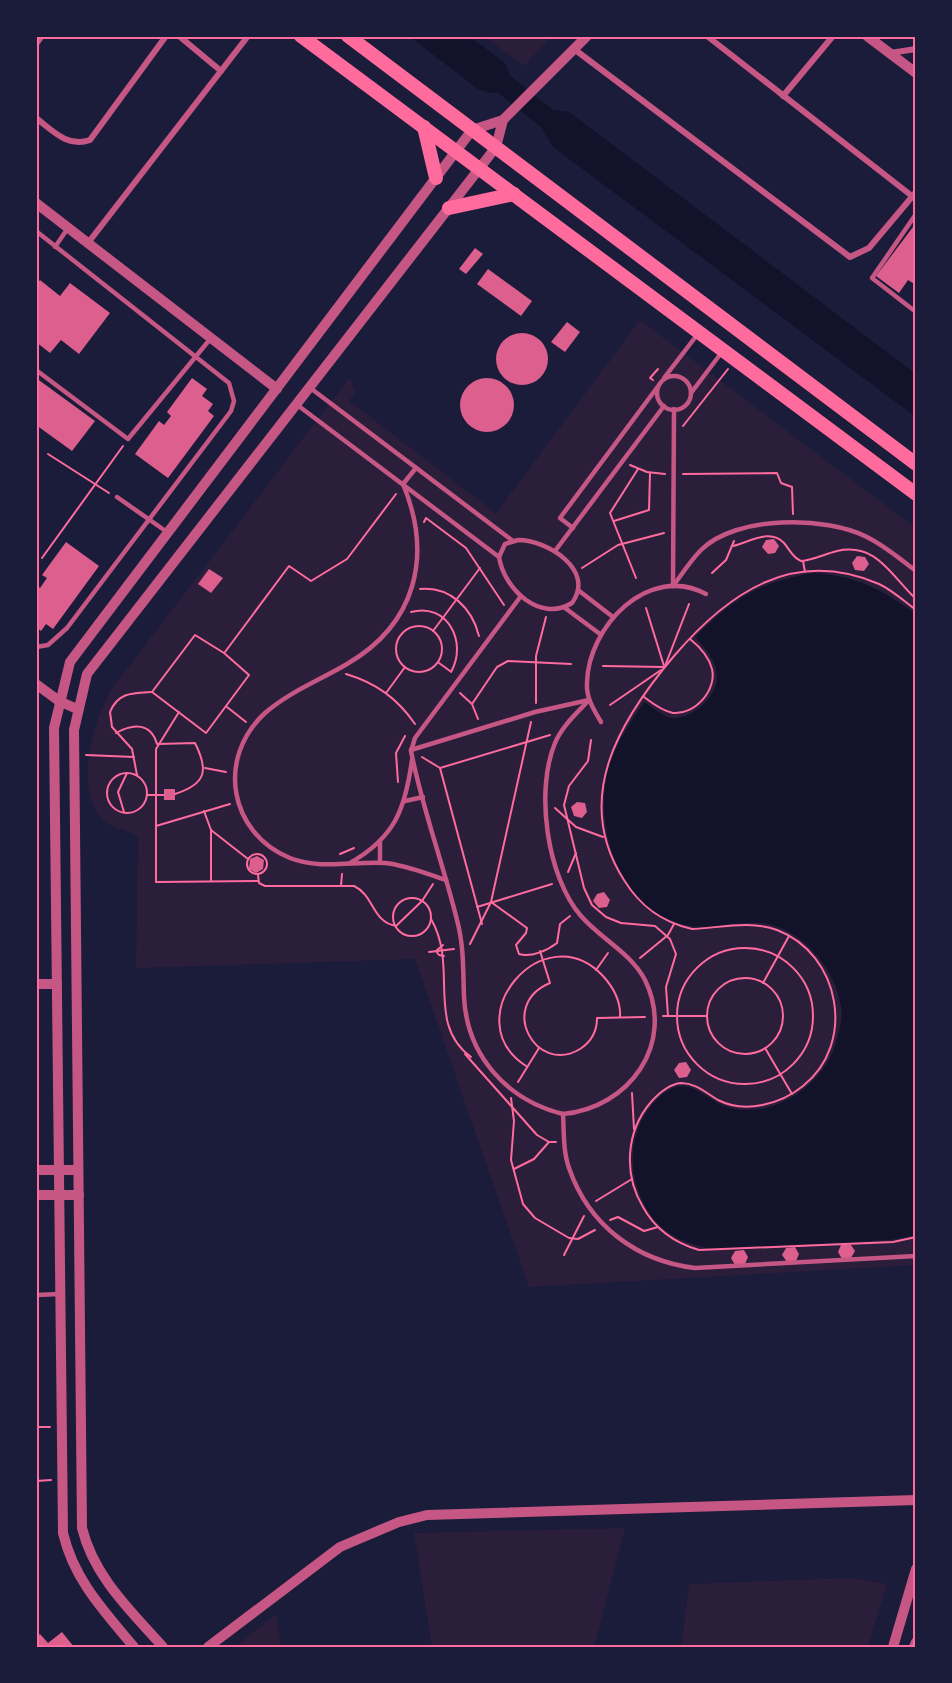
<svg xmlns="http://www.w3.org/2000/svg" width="952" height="1683" font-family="'Source Sans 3',sans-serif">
	<rect width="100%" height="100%" fill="#1b1b3a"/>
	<!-- green -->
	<g fill="#2a1e3b">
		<polygon points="484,36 552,36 524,66"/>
		<path d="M640,320L916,528V1265L529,1287L415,959L136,968L138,835C128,831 110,827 103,820C73,789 93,724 110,691L350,377L355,392L349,401L496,513Z"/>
		<polygon points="625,1528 594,1647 432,1647 414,1533"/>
		<polygon points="853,1578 887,1584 868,1647 681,1647 689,1584"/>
		<polygon points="276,1614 281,1647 235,1647"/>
	</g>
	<!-- water -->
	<g fill="#12122b">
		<polygon points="409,36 469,36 506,64 510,76 553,110 569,112 916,374 916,417 553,147 541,127 497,92 489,93 478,89"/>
		<path d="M813,573C857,576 881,589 916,614V1235L891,1240L713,1249C690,1245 668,1237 653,1218C629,1186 625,1144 648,1110C655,1101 665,1090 676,1087C695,1082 710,1102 727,1107C774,1121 826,1084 837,1039C840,1029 843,1016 841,1007C837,971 803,931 768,924C741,919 712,931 685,925C619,910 592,825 609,766C616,743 631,722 644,702C652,707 660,714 668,717C689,723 717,698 717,677C717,661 705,648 695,637C735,598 757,583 813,573Z"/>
	</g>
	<!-- building -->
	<g fill="#dd5f8e">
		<polygon points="916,223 916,285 908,280 899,293 876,276"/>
		<polygon points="475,248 483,254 466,274 459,269"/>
		<polygon points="488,269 532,301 521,316 477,284"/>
		<polygon points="40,280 60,296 70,283 110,313 79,354 61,340 50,353 36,342 36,285"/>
		<polygon points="567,322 580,332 565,352 551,342"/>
		<circle cx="522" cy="359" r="26"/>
		<polygon points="36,378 95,421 72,451 36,425"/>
		<polygon points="192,378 207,389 202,396 213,404 208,411 214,416 168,478 135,454 159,421 164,425 171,416 167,412"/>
		<circle cx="487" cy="405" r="27"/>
		<polygon points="774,539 779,546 775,553 768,554 762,547 766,540"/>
		<polygon points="66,542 99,566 53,629 46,624 41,631 36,627 36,585 40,588 47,578 42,575"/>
		<polygon points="857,556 865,557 869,564 864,571 855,570 852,563"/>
		<polygon points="209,569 223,578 211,593 198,584"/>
		<rect x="164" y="789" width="11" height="11"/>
		<polygon points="577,802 585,803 587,812 582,818 574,816 571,807"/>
		<polygon points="257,856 264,860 263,869 256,873 249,869 250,859"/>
		<polygon points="604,892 610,900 607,907 599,908 593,901 597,894"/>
		<polygon points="686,1062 691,1070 687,1077 679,1078 674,1070 679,1063"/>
		<polygon points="841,1245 851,1245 855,1251 851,1258 842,1259 838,1252"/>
		<polygon points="795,1247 799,1254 796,1261 787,1262 782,1255 786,1248"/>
		<polygon points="744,1250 748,1257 745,1264 735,1265 731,1258 735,1251"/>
		<polygon points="62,1632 74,1647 36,1647 36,1637 40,1634 48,1643"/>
	</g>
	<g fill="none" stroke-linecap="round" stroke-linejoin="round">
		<!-- path -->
		<g stroke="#ff6b9d" stroke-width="2">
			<polyline points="653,380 650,378 658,369"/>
			<polyline points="683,426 728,369"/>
			<polyline points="48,454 109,493"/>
			<polyline points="630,465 647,472 665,474"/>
			<polyline points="683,474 777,473 781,483 792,487 793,514"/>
			<polyline points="614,521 649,510 650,473"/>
			<polyline points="424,522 426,518 466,548 504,605"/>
			<path d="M733,546C750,542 770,528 784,543C790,550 792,557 801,561C813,560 825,554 837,551C877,542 891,576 916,599"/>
			<polyline points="42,558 123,446"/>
			<polyline points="803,561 805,572"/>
			<polyline points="582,568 618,545 664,533"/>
			<polyline points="712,573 726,560 734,541"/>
			<polyline points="636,578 610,513 638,469"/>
			<path d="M420,589C450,586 472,608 479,636"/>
			<polyline points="646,608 664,666"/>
			<path d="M916,610C904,601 892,590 879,584C793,547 728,593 674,656C619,721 572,799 624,880C640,906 661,922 692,929C719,928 750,920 777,930C840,954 857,1043 803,1086C781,1104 745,1114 718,1100C706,1093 696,1083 681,1083C670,1084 659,1093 651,1102C626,1131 623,1174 643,1207C655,1229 675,1243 699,1250L893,1242L916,1237"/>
			<path d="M411,612C447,602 468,642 451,672"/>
			<circle cx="419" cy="649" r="23"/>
			<polyline points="433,631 480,568"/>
			<polygon points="195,635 224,653 249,675 206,733 152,692"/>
			<polyline points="225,652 289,566 311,581 347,559 396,494"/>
			<polyline points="439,663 450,671"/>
			<polyline points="603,666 664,667"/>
			<polyline points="665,666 689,604"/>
			<path d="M346,674C376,683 397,698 415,724"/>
			<polyline points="386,693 405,667"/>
			<polyline points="460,693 472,704 478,719"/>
			<path d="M644,697C652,703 662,711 673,713C695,715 717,690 712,669C709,657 700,647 690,639"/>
			<polyline points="536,703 536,656 546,617"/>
			<polyline points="472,704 497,667 508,661 571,664"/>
			<polyline points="610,705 661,670"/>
			<polyline points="227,707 246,722"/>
			<polyline points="179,712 156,749 156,882 258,881"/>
			<path d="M116,733C134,723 151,723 157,744L195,743C209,771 206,784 175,794"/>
			<polyline points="591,740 588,761 569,786 564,805 584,888 592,905 606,917 621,923 655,926 670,939 676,954 666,987 668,1016"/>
			<polyline points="86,755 134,757"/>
			<polyline points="422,757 440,768 550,735"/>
			<polyline points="205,768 226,772"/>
			<polyline points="440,768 482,924"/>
			<circle cx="127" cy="793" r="20"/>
			<path d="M137,775L132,749L112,727L110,712C118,692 133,693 152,692"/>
			<polyline points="398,782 396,753 405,736"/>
			<polyline points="147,795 164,795"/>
			<polyline points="555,808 576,827 603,837"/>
			<polyline points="204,811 211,830 211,881"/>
			<polyline points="124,812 118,792 127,773"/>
			<polyline points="156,826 230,804"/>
			<polyline points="211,830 248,859"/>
			<circle cx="257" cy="864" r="10"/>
			<polyline points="340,854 354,848"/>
			<polyline points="568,872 576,853"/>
			<path d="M258,875L259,883L265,886H354C374,895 372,922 396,926L422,901L433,884"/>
			<polyline points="341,886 342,874"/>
			<circle cx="412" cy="917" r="19"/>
			<path d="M491,902L527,928L526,933L516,945L519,954C531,958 548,950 557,943L560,924L570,916"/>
			<polyline points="477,907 552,884"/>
			<path d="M431,919C459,967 425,1023 471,1057"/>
			<polyline points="470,944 491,902 531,722"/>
			<polyline points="443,945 436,951 439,955 444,956"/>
			<circle cx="745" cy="1016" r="68"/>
			<path d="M540,951L550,983C497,1005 536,1076 580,1049C591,1042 597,1031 597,1018L645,1017"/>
			<polyline points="429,952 454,949"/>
			<polyline points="640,958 668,935 674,924"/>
			<polyline points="596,970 608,953"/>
			<circle cx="745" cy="1016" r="38"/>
			<polyline points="763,983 789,936"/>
			<polyline points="663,1016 707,1016"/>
			<polyline points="765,1048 792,1094"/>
			<polyline points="465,1054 537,1135 549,1142 556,1142"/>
			<path d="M526,1066C454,1019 544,913 603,976C613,987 621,1001 620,1017"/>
			<polyline points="518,1082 539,1048"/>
			<polyline points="632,1093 634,1129"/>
			<polyline points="511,1098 514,1121 511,1160 523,1204 535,1218 569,1238 578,1239 595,1230"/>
			<polyline points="514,1169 534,1159 549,1142"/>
			<polyline points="596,1201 632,1179"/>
			<polyline points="610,1220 618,1217 644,1231 658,1227"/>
			<polyline points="564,1255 584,1216"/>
			<polyline points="36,1427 50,1427"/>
			<polyline points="36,1481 51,1480"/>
		</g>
		<!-- service -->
		<g stroke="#c65784" stroke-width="4.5">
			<polyline points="916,214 872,278 916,312"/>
			<polyline points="36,231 229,383 234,401 231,411 67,628 48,645 36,647"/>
			<polyline points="55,247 68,228"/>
			<polyline points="36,370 128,439 211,338"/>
			<circle cx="674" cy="393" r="17"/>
			<polyline points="664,378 697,335"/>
			<polyline points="309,387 513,541"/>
			<polyline points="691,393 722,352"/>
			<polyline points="296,404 499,557"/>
			<path d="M416,468L403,484C433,556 416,624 347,664C320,680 289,692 265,713C216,758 229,833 290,858C320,870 354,861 385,863C406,865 427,874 446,880"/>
			<polyline points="117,497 167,532"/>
			<polyline points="573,528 560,518 659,385"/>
			<path d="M518,540C547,540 596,570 572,603C540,623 504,589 499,557L505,544Z"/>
			<polyline points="555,551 664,406"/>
			<polyline points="36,564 36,566"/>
			<path d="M673,586C682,574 691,560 701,550C736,515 826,516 867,537C885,546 900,559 916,571"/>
			<polyline points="673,586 674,409"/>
			<polyline points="578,590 613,617"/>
			<path d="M521,596L415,738L411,751C422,808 443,863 457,920C464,946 463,970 464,997C467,1056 507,1100 563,1114"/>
			<polyline points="565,608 600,634"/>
			<path d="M589,700C577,713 562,726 555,743C535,791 547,877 581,916C601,939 631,953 645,980C676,1044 629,1108 563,1114C564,1132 563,1151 569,1168C589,1226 637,1261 695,1268L916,1256"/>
			<path d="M601,722C594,710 586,698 587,683C588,627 648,563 706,594"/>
			<polyline points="411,750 535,712 589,700"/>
			<polyline points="405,801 423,797"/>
			<polyline points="380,842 380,863"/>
			<path d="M350,863C395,837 405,810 412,760"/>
			<polyline points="36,1295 60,1294"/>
		</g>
		<!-- minor -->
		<g stroke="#c65784" stroke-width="6">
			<polyline points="179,36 221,71"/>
			<polyline points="707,36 912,196"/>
			<polyline points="36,44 42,36"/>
			<polyline points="574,49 850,257 869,248 916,192"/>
			<polyline points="890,53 916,49"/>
			<polyline points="783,96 833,36"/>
			<path d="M36,118C53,131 68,148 90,140L166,36"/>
			<polyline points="88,243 248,36"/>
		</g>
		<!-- tertiary -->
		<g stroke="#c65784" stroke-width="10">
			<polyline points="867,36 916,73"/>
			<polyline points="36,203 277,389"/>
			<polyline points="36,684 59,701 77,709"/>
			<polyline points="36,984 57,984"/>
			<polyline points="36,1170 78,1170"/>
			<polyline points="36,1195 79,1195"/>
			<path d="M134,1647C104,1611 74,1580 63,1533L54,728L70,662L472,130L503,120"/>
			<path d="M163,1647C131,1611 94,1577 82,1528L74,730L87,674L496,147L503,120L587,36"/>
			<polyline points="208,1647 340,1547 399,1522 427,1515 916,1500"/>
			<polyline points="893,1647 916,1569"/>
			<polyline points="914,1647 916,1642"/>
		</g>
		<!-- primary -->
		<g stroke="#ff6b9d" stroke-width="14">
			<polyline points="301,36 916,494"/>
			<polyline points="348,36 916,464"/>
			<polyline points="424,127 436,178"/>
			<polyline points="449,208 514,194"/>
		</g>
	</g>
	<!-- border -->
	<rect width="952" height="1683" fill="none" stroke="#1b1b3a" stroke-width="75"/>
	<rect x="38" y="38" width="876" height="1608" fill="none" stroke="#ff6b9d" stroke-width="2"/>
</svg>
